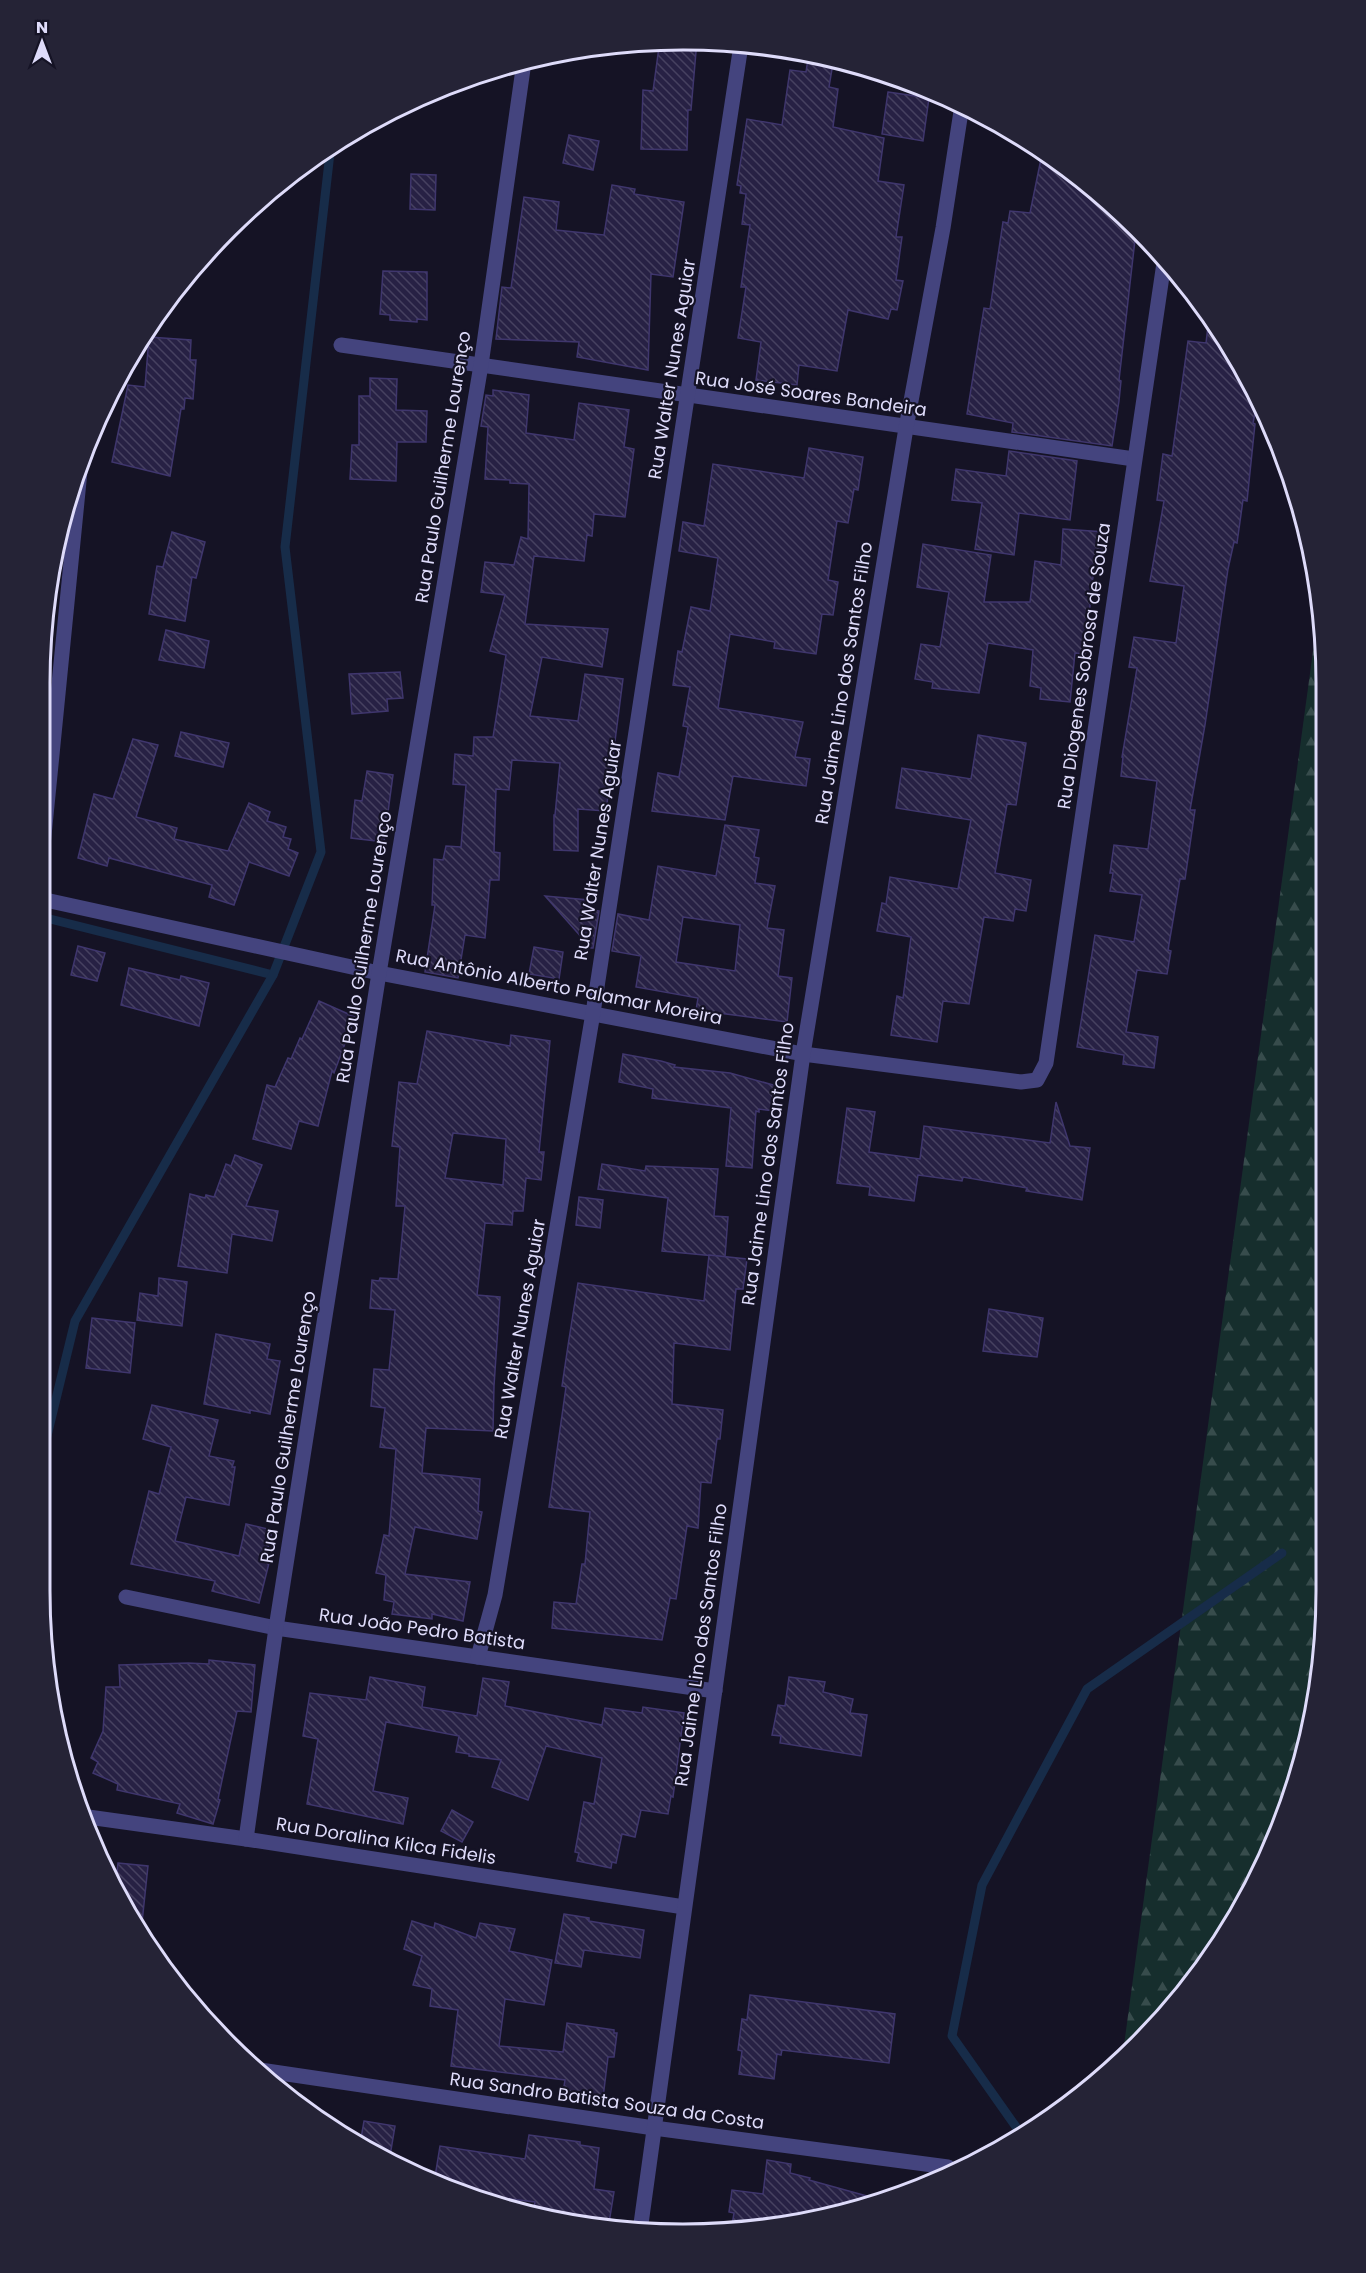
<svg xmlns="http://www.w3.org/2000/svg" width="1366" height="2273" font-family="Poppins,sans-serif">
	<defs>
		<pattern id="forest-firs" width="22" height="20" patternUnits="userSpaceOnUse" patternTransform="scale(1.5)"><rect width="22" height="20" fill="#162e2d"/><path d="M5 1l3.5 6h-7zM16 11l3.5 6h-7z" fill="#374c4c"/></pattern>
		<pattern id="building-back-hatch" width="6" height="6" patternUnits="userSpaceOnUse" patternTransform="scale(1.5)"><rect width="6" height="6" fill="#272144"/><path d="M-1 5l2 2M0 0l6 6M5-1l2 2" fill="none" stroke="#464160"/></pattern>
	</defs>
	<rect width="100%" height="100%" fill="#151325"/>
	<!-- forest -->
	<polygon fill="url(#forest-firs)" points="1319,607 1326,641 1326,1632 1293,1797 1218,1948 1139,2045 1122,2060"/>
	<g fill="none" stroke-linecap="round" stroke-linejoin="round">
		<!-- stream -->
		<g stroke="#172c49" stroke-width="9">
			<polyline points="42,917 273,975"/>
			<polyline points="46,1679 46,1440 75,1321 273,975 321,852 285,547 331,144"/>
			<polyline points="1021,2134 952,2036 982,1885 1087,1689 1282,1553"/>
		</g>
	</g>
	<!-- building -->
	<g fill="url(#building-back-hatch)" stroke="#3f366d" stroke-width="1.5" fill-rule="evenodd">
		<polygon points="683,39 697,40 691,110 688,110 687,150 641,149 643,90 653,91 659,47 668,48 669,40"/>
		<polygon points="808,59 833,63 829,87 838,89 833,127 884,138 878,181 904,185 896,237 902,237 896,280 903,281 897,310 891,309 888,319 848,310 837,371 799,365 797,385 756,380 761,342 738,338 746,287 741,287 750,225 742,224 746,194 740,193 741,186 737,185 747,119 782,125 790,70 806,72"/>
		<polygon points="888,92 929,98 923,141 882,134"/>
		<polygon points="569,135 599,141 593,170 563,163"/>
		<polygon points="1043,149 1136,231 1119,380 1121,381 1119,401 1112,446 1012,432 1013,423 967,414 984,308 990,309 1003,222 1008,223 1010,211 1030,213"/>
		<polygon points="411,174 436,175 435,210 410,209"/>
		<polygon points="612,185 635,189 634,194 684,202 673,277 651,274 648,370 577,357 579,342 496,339 502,287 511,288 524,197 559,202 556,230 604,235"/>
		<polygon points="383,271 427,272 427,320 417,319 417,322 390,320 390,315 380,314"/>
		<polygon points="1209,317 1241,361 1258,399 1253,423 1255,424 1247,501 1243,500 1237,543 1234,542 1228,569 1205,725 1190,810 1195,810 1185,879 1180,879 1168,950 1171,951 1167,974 1137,970 1126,1032 1158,1037 1154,1068 1123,1064 1124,1055 1077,1047 1095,935 1134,942 1142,895 1110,891 1113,873 1110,873 1114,845 1148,849 1157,781 1121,776 1123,757 1122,757 1137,668 1129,667 1134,637 1176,643 1184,586 1150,581 1164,501 1157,500 1163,454 1172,456 1188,341 1206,343"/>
		<polygon points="149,337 191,340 190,360 196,360 193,399 185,398 184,409 181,409 170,476 112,462 128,385 145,387"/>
		<polygon points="370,378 397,379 396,410 427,411 426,442 397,442 396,481 350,479 352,445 359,445 359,396 370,396"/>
		<polygon points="493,390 529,395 526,433 574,440 579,403 629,410 624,447 634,449 625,517 594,514 592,536 587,535 584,561 534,556 525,624 608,629 602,667 542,657 530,716 578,721 585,674 623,679 606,811 578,809 578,851 554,850 554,815 555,815 560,763 512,760 509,790 496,789 494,852 500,853 499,880 490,880 485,938 465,935 458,978 425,972 435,905 432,905 434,859 443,860 446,846 461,847 466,785 453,784 455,754 473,756 474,737 493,737 506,655 490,651 505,595 481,592 485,562 514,565 521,537 528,539 529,484 510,483 510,480 485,479 488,427 481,426 486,395 493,396"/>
		<polygon points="809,448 863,457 858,490 854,489 848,523 837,521 828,580 838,582 833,615 822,614 816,654 774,648 775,642 730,634 718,708 803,722 795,757 810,759 806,786 733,776 725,820 652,811 658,773 679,777 688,727 683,726 690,687 673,685 678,651 682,652 691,607 710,611 718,558 679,551 683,522 704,526 713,464 804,478"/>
		<polygon points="1009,451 1077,461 1070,520 1019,513 1014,555 975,549 982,503 952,500 956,469 1006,476"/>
		<polygon points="1063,529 1105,532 1103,557 1095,557 1085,654 1075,653 1070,702 1040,699 1041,688 1030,686 1033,650 988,643 979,693 932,688 933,682 915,679 921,644 940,647 949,592 917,587 923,544 991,555 984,602 1030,602 1035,561 1061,565"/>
		<polygon points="172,532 205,542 196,578 192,577 185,621 149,614 157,566 163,567"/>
		<polygon points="166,630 209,641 204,668 159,660"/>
		<polygon points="400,672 403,698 387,699 388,711 352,714 349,674"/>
		<polygon points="181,732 229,743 223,767 175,756"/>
		<polygon points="978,735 1026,743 1016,805 1007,804 995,873 1031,880 1026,911 1015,909 1013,921 984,917 969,1004 943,1001 937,1042 891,1035 897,996 903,998 911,937 877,931 882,903 886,904 890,877 958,889 971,820 896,808 902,768 971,779"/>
		<polygon points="133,739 158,745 136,817 177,828 174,839 228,851 249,803 270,812 267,821 286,827 283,837 291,839 288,849 298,853 289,876 249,862 234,905 209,897 212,885 109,858 107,866 78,858 94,794 113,799"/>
		<polygon points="367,771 393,775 384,842 351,838 355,800 362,801"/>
		<path d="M725,825L759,830L754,857L759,858L755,883L775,886L767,928L784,930L778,976L792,978L787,1022L696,1010L698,998L636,987L641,956L612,951L618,914L649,920L658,866L716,876ZM683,917L740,925L735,971L676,962Z"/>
		<polygon points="545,896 589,900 588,909 599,911 593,948 591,948"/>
		<polygon points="78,946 105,953 97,981 71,975"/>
		<polygon points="534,947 563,952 559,979 529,974"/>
		<polygon points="129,968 180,980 181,976 209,983 199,1026 121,1005"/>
		<polygon points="319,1001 355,1017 334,1073 332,1071 318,1126 299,1121 291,1149 253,1139 267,1085 275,1087 288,1058 291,1059 300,1038 302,1039"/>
		<path d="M427,1031L510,1046L511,1035L550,1041L539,1152H544L541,1180L526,1178L523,1211H513L512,1225L485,1223L477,1295L500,1297L494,1386L493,1431L426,1428L422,1473L480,1479L478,1511L482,1512L477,1539L415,1527L405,1574L470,1582L463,1621L432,1614V1619L392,1614L394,1602L384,1600L386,1575L376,1573L384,1535L389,1536L396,1449L380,1447L385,1408L371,1406L374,1369L389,1370L395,1310L370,1308L372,1280L379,1281L380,1278L398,1279L405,1206H396L400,1147L392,1146L399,1082L417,1084ZM453,1133L506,1139L503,1185L445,1178Z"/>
		<polygon points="623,1054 661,1061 675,1065 674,1067 730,1073 777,1086 774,1111 759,1109 759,1112 756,1111 752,1168 726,1166 731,1108 652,1098 653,1089 619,1082"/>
		<polygon points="1056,1102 1070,1146 1090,1148 1082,1200 1026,1191 1027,1188 963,1177 962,1181 918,1175 914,1201 869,1195 870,1187 837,1183 847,1108 875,1112 869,1152 920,1159 924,1126 1050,1143"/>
		<polygon points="235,1155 262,1165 246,1206 278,1211 272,1241 232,1234 227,1273 178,1266 190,1194 205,1198 206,1195 214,1197 226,1164 231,1166"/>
		<polygon points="602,1164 645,1171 646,1166 718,1169 714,1216 728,1217 725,1257 662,1251 668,1198 598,1189"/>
		<polygon points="579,1197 603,1200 600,1228 576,1225"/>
		<polygon points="709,1255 747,1259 743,1289 736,1289 730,1350 674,1343 672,1404 723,1410 720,1439 717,1439 711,1483 701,1482 698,1528 687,1526 676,1599 670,1598 662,1640 552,1628 554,1602 576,1604 582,1564 585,1564 590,1512 549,1507 566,1387 562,1386 569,1339 578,1283 704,1301"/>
		<polygon points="159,1278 187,1282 182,1326 137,1320 140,1293 158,1296"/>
		<polygon points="989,1309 1043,1318 1037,1357 983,1351"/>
		<polygon points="92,1318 135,1323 130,1373 86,1368"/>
		<polygon points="216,1334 270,1344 267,1359 280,1361 270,1414 250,1410 250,1413 204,1404"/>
		<polygon points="152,1405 218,1420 209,1456 234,1461 232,1467 235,1467 229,1505 186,1497 175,1541 239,1556 246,1524 272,1530 265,1562 269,1563 259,1603 212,1591 215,1581 131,1564 149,1491 159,1494 171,1447 143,1439"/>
		<polygon points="209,1660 255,1665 251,1712 237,1711 218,1799 220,1800 213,1824 177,1813 180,1804 117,1790 118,1784 93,1773 98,1762 91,1758 103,1731 106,1687 120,1687 119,1665 188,1663 209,1664"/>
		<polygon points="370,1677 425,1687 422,1707 477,1716 483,1678 509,1682 505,1706 602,1725 605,1708 642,1713 643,1707 684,1713 673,1797 671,1796 668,1814 641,1810 635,1837 622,1834 616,1863 612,1862 611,1868 577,1861 579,1853 575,1852 584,1802 594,1804 602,1758 546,1746 528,1800 492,1787 501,1760 469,1756 469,1754 456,1752 459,1736 386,1722 373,1791 408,1798 403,1824 307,1804 318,1739 303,1736 310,1693 366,1700"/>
		<polygon points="789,1677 825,1682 823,1692 853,1699 850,1713 867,1715 861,1756 780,1743 781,1736 772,1735 778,1705 785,1706"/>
		<polygon points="452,1810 473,1822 462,1842 441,1831"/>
		<polygon points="118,1863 148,1866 141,1932 115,1890"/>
		<polygon points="564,1914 589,1918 589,1921 644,1930 640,1958 584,1950 581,1967 555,1963"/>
		<polygon points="412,1921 434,1928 435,1923 476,1938 480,1923 515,1929 509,1951 552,1960 544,2005 505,1999 499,2046 563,2052 567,2023 614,2030 614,2033 617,2033 614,2057 608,2057 603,2098 563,2092 565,2080 451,2066 458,2010 430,2006 432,1989 413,1985 422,1956 404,1949"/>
		<polygon points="750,1995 895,2014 889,2063 782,2050 781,2055 777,2054 774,2079 739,2074 742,2051 738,2050 742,2019 747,2020"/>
		<polygon points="364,2121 395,2126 389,2162 360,2144"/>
		<polygon points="529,2135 580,2142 580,2145 599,2148 594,2189 614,2192 608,2229 533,2213 535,2202 475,2195 475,2199 434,2183 440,2146 525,2159"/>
		<polygon points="767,2160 791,2164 790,2173 810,2178 809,2180 885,2201 767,2228 757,2229 732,2225 734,2213 729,2212 732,2190 763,2194"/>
	</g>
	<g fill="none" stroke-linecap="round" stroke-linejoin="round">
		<!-- minor -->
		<g stroke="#44447e" stroke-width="15">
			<polyline points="341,345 1134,459"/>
			<polyline points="41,866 81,461"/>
			<polyline points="41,899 379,973 803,1054 1021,1082 1037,1080 1046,1063 1165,256"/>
			<polyline points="126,1597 276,1628 715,1691"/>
			<polyline points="478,1657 495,1595 593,1013 741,45"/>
			<polyline points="81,1816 246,1839 684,1907"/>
			<polyline points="246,1839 276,1628 379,973 481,365 524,62"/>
			<polyline points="260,2070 654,2128 948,2167"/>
			<polyline points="640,2231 803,1054 906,428 943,228 962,105"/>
		</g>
	</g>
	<g text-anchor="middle" stroke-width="4.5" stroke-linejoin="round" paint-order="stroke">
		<!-- street labels -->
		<g font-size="18" fill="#dedbfa" stroke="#151325">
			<text transform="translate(672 369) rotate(-81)" y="6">Rua Walter Nunes Aguiar</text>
			<text transform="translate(811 394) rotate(8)" y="6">Rua José Soares Bandeira</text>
			<text transform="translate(443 467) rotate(-81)" y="6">Rua Paulo Guilherme Lourenço</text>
			<text transform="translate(1084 666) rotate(-82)" y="6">Rua Diogenes Sobrosa de Souza</text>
			<text transform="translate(844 683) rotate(-81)" y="6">Rua Jaime Lino dos Santos Filho</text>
			<text transform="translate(598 850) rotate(-81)" y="6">Rua Walter Nunes Aguiar</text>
			<text transform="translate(364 947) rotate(-81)" y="6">Rua Paulo Guilherme Lourenço</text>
			<text transform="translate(559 987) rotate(11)" y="6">Rua Antônio Alberto Palamar Moreira</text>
			<text transform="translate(768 1164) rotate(-82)" y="6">Rua Jaime Lino dos Santos Filho</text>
			<text transform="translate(520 1329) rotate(-80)" y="6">Rua Walter Nunes Aguiar</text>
			<text transform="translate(288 1427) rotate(-81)" y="6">Rua Paulo Guilherme Lourenço</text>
			<text transform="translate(422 1629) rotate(8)" y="6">Rua João Pedro Batista</text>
			<text transform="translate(701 1645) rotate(-82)" y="6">Rua Jaime Lino dos Santos Filho</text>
			<text transform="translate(386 1841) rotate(9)" y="6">Rua Doralina Kilca Fidelis</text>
			<text transform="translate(607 2101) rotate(8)" y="6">Rua Sandro Batista Souza da Costa</text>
		</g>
	</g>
	<!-- crop -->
	<path d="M0 0H1366V2273H0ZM683 50H683A633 633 0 0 1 1316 683V1591A633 633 0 0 1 683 2224H683A633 633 0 0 1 50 1591V683A633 633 0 0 1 683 50Z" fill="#252336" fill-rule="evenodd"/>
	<path fill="none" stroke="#dedbfa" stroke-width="3" d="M683 50H683A633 633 0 0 1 1316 683V1591A633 633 0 0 1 683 2224H683A633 633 0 0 1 50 1591V683A633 633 0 0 1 683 50Z"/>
	<!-- north arrow -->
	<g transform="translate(42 42)" stroke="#151325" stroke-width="4.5" paint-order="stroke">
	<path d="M0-4.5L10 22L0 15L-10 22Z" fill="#dedbfa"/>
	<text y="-9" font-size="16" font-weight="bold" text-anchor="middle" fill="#dedbfa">N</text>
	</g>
</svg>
